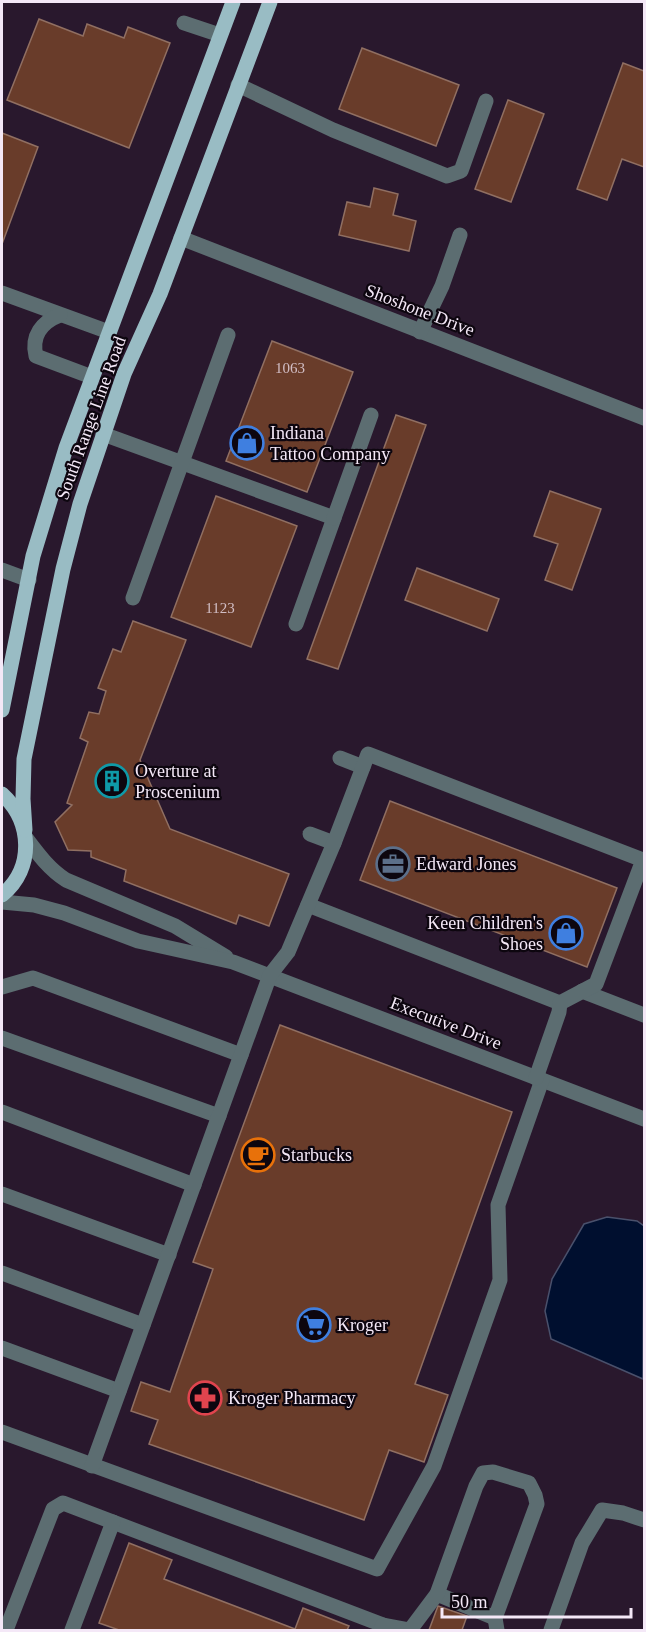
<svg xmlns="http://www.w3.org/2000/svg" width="646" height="1632" font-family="'Times New Roman',serif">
	<rect width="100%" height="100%" fill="#29182d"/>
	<!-- water -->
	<polygon fill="#000f2f" stroke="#49506b" stroke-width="1.5" points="607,1217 637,1221 644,1226 643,1379 551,1339 545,1311 552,1279 584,1224"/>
	<!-- building -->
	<g fill="#693c2a" stroke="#906f62" stroke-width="1.5">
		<polygon points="39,19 83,36 87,24 124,38 128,27 170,43 129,148 7,100"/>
		<polygon points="362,48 459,85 436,146 339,109"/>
		<polygon points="623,63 644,71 644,167 622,159 607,200 577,189"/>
		<polygon points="508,100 544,114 511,202 475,189"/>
		<polygon points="2,133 38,147 2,244"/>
		<polygon points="374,188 398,194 393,215 416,221 409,251 339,235 347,202 370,207"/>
		<polygon points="272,341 353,372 307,492 226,461"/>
		<polygon points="396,415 426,425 338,669 307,659"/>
		<polygon points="550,491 601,509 572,590 545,580 558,544 534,536"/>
		<polygon points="216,496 297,526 251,647 171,617"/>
		<polygon points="417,568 499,599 487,631 405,600"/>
		<polygon points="133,621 186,640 140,760 170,829 289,874 269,926 239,915 236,924 124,881 126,870 91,857 91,851 68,850 55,822 72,805 67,803 88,742 80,738 89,712 99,714 106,691 98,688 113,649 121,652"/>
		<polygon points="390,801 617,888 587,967 360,880"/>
		<polygon points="280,1025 512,1112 415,1384 448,1395 424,1462 389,1450 364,1520 149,1444 158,1420 131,1411 141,1382 170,1392 213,1269 193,1262"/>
		<polygon points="129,1543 172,1560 164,1579 295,1629 303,1608 349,1626 347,1630 119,1630 99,1623"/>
		<polygon points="438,1606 467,1616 462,1630 429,1630"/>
	</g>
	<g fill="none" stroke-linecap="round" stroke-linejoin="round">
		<!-- minor -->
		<g stroke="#5c6d71" stroke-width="15">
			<polyline points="184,23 220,35"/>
			<polyline points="238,85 333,130 447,176 461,171 486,101"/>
			<polyline points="181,238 644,418"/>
			<polyline points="2,293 109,332"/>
			<path d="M60,315C42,322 31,336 36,356L92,377"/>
			<polyline points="420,332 442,286 460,235"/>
			<polyline points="103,434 334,518 296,624"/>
			<polyline points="334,518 371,415"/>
			<polyline points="2,570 29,580"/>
			<polyline points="133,598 228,335"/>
			<polyline points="340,758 363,767"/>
			<polyline points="310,834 334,843"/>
			<path d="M26,838C38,854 49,869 66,880L175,926L226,957"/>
			<polyline points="2,902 34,905 64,913 138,941 233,962 644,1119"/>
			<polyline points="308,905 560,1003"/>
			<polyline points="2,987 33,978 241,1055"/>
			<polyline points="582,991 644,1015"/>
			<polyline points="2,1038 219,1116"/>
			<polyline points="2,1112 194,1185"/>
			<polyline points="2,1194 169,1255"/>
			<polyline points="2,1273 143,1325"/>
			<polyline points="2,1348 119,1391"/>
			<polyline points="2,1432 377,1569 434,1466 500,1280 498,1205 542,1080"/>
			<polyline points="92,1466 270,975 288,952 334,843 368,754 643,860 596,984 560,1003 559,1012 536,1078"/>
			<polyline points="437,1594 495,1618"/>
			<polyline points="6,1630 53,1509 63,1503 383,1625"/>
			<polyline points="72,1630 113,1522"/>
			<polyline points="381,1630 383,1625 410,1630 437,1594 476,1486 483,1473 493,1472 529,1483 535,1495 537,1504 495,1618 497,1630"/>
			<polyline points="551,1630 582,1543 602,1510 623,1513 644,1520"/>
		</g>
		<!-- major -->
		<g stroke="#99bcc4" stroke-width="15">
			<polyline points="2,710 33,556 66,448 233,2"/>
			<path d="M2,794C32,821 35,868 2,895"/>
			<polyline points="25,830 23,799 24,759 63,569 80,504 124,374 160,294 270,2"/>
		</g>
	</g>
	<!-- icons -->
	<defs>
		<symbol id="shop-ring" viewBox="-11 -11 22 22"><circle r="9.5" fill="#0d060f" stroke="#3f7fe0" stroke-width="1.5"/><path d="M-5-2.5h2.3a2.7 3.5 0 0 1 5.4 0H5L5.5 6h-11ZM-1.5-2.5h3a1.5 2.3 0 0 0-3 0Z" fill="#3f7fe0"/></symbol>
		<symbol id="building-ring" viewBox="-11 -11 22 22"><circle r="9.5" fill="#0d060f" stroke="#0f9aa8" stroke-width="1.5"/><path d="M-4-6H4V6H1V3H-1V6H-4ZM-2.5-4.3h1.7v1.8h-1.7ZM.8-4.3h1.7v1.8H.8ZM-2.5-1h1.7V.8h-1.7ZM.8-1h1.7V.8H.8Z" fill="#0f9aa8"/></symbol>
		<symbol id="office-ring" viewBox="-11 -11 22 22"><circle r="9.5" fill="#0d060f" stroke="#5c6f8a" stroke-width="1.5"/><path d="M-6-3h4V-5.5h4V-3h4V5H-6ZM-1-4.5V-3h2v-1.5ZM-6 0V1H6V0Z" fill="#5c6f8a"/></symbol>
		<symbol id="cafe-ring" viewBox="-11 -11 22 22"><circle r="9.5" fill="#0d060f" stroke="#e8710a" stroke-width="1.5"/><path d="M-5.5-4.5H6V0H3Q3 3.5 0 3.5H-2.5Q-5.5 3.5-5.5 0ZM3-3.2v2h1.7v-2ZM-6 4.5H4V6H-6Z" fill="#e8710a"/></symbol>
		<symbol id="supermarket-ring" viewBox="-11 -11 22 22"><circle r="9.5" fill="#0d060f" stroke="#3f7fe0" stroke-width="1.5"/><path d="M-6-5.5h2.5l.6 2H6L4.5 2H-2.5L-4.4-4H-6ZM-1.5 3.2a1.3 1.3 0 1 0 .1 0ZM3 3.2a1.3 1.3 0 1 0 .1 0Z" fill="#3f7fe0"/></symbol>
		<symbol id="pharmacy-ring" viewBox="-11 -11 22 22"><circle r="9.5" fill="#0d060f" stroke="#e0444e" stroke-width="1.5"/><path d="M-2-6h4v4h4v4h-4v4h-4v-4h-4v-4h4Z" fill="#e0444e"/></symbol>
	</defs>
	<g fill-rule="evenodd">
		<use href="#shop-ring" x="228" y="424" width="38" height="38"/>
		<use href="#building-ring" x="93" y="762" width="38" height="38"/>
		<use href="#office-ring" x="374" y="845" width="38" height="38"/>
		<use href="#shop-ring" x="547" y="914" width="38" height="38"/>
		<use href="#cafe-ring" x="239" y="1136" width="38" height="38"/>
		<use href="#supermarket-ring" x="295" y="1306" width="38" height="38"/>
		<use href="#pharmacy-ring" x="186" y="1379" width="38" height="38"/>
	</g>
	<g text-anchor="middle" stroke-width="4.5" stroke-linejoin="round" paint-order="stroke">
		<!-- number labels -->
		<g font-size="15" fill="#d1bdc4">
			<text x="290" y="373">1063</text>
			<text x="220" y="613">1123</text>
		</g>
		<!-- street labels -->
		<g font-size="18" fill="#f4e8f7" stroke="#0d060f">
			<text transform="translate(420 310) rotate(21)" y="6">Shoshone Drive</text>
			<text transform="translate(91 418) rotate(-70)" y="6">South Range Line Road</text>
			<text transform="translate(446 1023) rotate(21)" y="6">Executive Drive</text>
		</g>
		<!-- poi labels -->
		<g font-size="18" fill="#f4e8f7" stroke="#0d060f" text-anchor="start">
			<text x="270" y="439">Indiana<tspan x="270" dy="21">Tattoo Company</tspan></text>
			<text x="135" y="777">Overture at<tspan x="135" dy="21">Proscenium</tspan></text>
			<text x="416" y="870">Edward Jones</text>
			<text x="543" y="929" text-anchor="end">Keen Children's<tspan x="543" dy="21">Shoes</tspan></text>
			<text x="281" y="1161">Starbucks</text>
			<text x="337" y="1331">Kroger</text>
			<text x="228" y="1404">Kroger Pharmacy</text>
		</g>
	</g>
	<!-- border -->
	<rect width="646" height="1632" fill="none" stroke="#f4e8f7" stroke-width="6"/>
	<!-- scale -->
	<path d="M442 1608v9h189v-9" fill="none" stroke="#f4e8f7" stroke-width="3"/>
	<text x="451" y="1608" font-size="18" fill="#f4e8f7" stroke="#0d060f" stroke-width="4.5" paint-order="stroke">50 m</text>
</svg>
